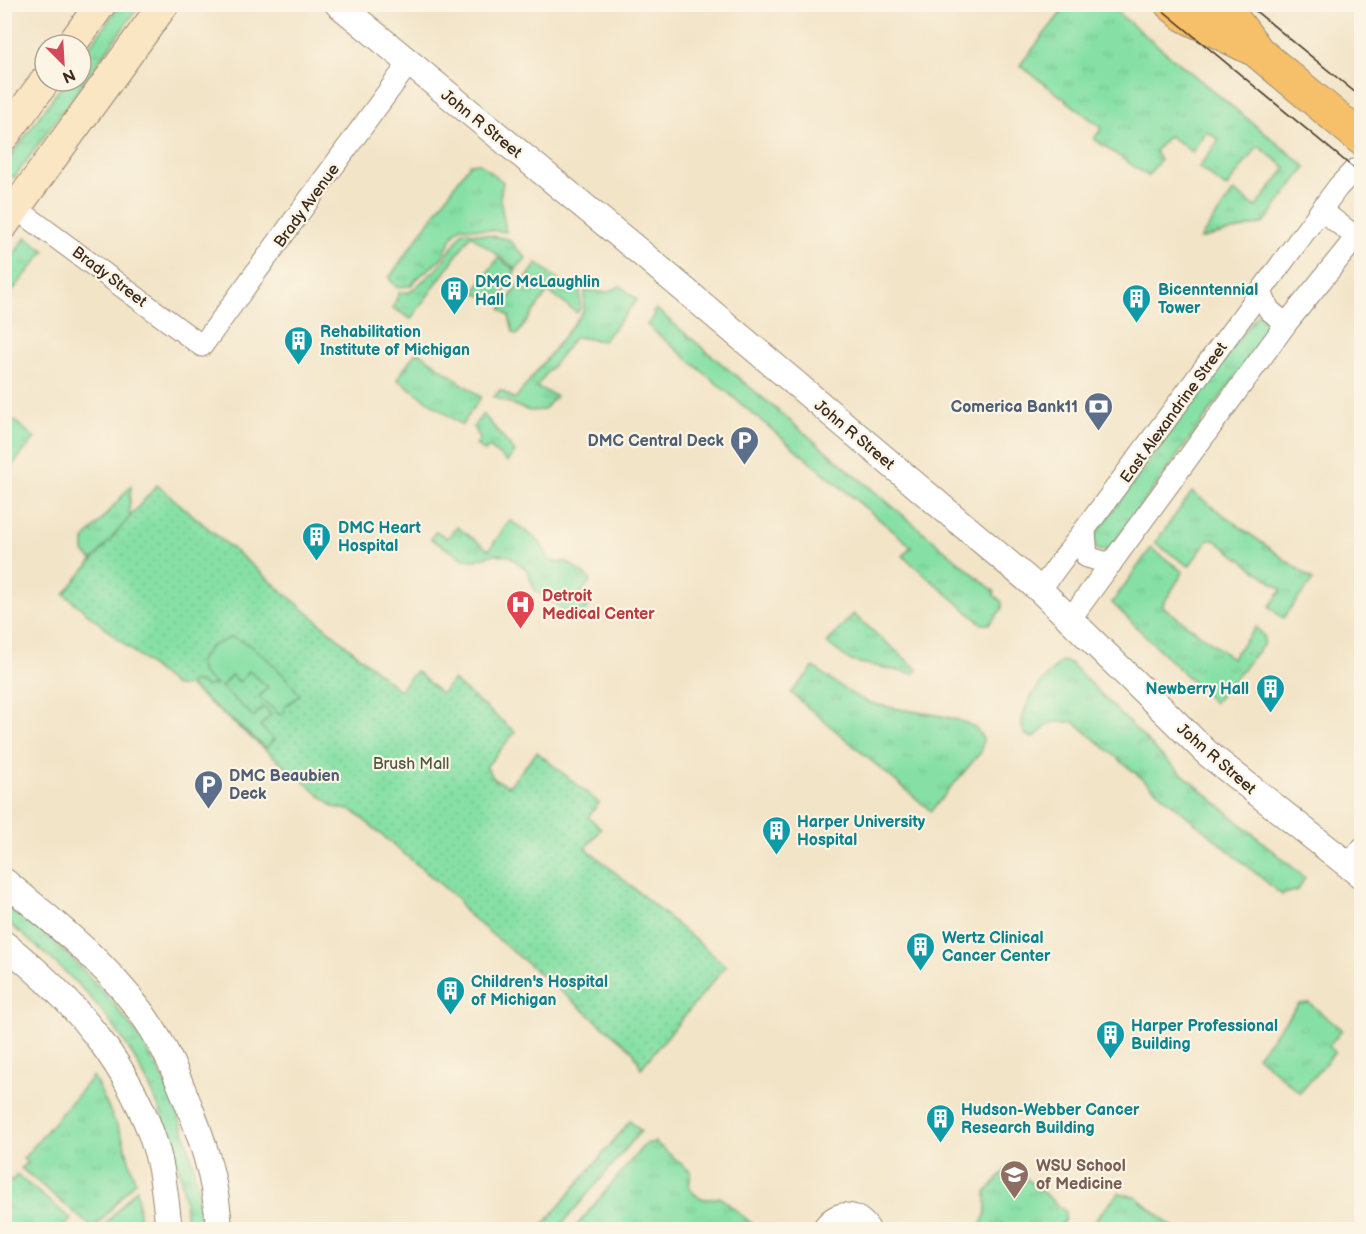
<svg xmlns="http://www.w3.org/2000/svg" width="1366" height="1234" font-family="'Balsamiq Sans',sans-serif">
	<defs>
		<pattern id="grass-tufts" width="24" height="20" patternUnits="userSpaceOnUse" patternTransform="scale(1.5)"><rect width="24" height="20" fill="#86e0a6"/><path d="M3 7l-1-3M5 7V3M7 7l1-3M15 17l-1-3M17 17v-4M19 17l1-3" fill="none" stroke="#75c08e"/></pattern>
		<pattern id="park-dots" width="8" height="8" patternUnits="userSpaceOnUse" patternTransform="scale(1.5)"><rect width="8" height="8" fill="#86e0a6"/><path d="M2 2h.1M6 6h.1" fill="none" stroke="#75c08e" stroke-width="1.8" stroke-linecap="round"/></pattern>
	</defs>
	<rect width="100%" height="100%" fill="#fcf5e5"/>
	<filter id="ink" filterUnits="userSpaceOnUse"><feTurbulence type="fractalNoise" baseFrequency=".0167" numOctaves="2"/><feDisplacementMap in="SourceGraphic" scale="12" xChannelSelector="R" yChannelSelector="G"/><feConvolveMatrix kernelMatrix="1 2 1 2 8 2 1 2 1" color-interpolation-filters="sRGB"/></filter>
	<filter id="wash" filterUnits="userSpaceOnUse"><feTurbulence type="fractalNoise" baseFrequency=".008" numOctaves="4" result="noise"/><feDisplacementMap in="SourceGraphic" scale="24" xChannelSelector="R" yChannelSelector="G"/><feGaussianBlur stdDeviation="1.35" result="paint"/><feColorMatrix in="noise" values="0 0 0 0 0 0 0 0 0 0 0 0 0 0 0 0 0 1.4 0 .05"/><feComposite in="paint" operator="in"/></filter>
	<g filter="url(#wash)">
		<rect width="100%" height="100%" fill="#f2e4c7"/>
		<!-- grass -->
		<g fill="url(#grass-tufts)" stroke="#608562" stroke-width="1.5">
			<polygon points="1068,4 1108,5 1306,167 1264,223 1200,239 1234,191 1256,207 1286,168 1258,146 1226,188 1199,167 1219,140 1206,131 1192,152 1169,136 1155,151 1160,160 1148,176 1094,139 1102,128 1020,65"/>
			<polygon points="120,5 140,5 14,178 5,171 5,164 65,81 81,81 81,58"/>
			<path d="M479,163L503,182L500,197L506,232L461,227C451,235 449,245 443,256C434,268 419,273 411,286L396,287L389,278L470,164Z"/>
			<polygon points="463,231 508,239 526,258 516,269 471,235 411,319 393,308 399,293 410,292 440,266"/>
			<polygon points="26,237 45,251 5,300 5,267"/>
			<polygon points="498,258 516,271 512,276 514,278 498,300 473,293"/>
			<polygon points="537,263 563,283 580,291 580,308 577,313 528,276"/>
			<polygon points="525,277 547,293 517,335 513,332 509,316 501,309"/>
			<polygon points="621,286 637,300 603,341 575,337 536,387 556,396 544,410 529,411 494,397 500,390 515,399 583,312 585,291 608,292"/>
			<polygon points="656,309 995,592 993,594 1002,602 1002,609 989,624 982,624 903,556 911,546 647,325 655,315 653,313"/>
			<polygon points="1258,313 1263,320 1274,324 1110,548 1101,551 1095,548 1096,534"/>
			<polygon points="417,351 481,397 462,425 397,379"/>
			<polygon points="5,413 35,438 5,474"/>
			<polygon points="483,414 515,452 508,462 489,447 485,451 476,445 480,439 474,426"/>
			<polygon points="131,486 129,511 133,525 95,563 84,552 84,540"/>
			<polygon points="1192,492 1313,580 1283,618 1269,607 1282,590 1215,540 1208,540 1189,566 1155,543"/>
			<path d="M510,520C519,527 530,533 538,541C548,551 545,567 566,561L591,580L577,599L588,607L578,620L535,590L527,570L509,556L495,554L475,560L464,559L431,539L436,531L447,538L457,527L489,550Z"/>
			<polygon points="1151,548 1183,572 1162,606 1232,658 1256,627 1264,636 1264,644 1214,703 1112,603"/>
			<polygon points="853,614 917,669 917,670 913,674 851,661 827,643"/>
			<path d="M1062,661L1070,663L1166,760L1305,878L1298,890L1282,895L1074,722H1052L1033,738L1024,734C1014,710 1045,676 1062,661Z"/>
			<path d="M814,667C831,680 848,693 868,702C895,712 956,713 975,728C979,731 981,735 983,739L981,752L931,811L791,693Z"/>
			<path d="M4,898C120,996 188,1072 203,1229H187C184,1150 147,1063 96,1004C69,972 36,946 5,920Z"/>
			<polygon points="1309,1003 1342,1030 1329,1046 1335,1052 1300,1093 1257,1056 1299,1004"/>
			<polygon points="93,1076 122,1136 135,1181 94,1229 21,1168 27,1162 23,1159"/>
			<polygon points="630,1121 641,1131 558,1229 540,1229"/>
			<path d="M655,1142L691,1172L689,1188C698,1200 707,1201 720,1197L758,1229H574L645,1144Z"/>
			<polygon points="1010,1165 1065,1211 1065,1219 1058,1229 979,1229 986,1213 986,1192"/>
			<polygon points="17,1175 71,1219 62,1229 5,1229 5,1179 6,1177 12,1181"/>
			<polygon points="137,1188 140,1229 101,1229"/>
			<polygon points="1119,1193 1136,1197 1175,1229 1087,1229"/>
		</g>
		<!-- park -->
		<polygon fill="url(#park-dots)" stroke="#608562" stroke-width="1.5" points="157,485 399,690 416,671 441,694 453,680 515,732 486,767 495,780 509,786 537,752 599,803 588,817 601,828 586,848 726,966 641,1068 633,1051 464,911 458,899 353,811 334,807 189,686 175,686 64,594"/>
		<!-- garden -->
		<path fill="#86e0a6" stroke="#608562" stroke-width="1.5" d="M231,637C258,644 283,673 300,695L284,707L285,711L280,715L259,697L268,687L249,671L240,682L231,675L221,687L254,717L263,707L271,714L260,726L274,739L266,748L189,685L194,681L206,686L216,685L202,674L199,662L210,647Z"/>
	</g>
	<g filter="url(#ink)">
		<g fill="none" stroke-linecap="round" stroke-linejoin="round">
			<defs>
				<g id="minor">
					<polyline points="16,208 202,346 409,63"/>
					<polyline points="1321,210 1356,237"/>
					<polyline points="1261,292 1269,310 1286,324"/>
					<polyline points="1085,531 1087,557 1111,564"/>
					<polyline points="1040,590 1338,187 1354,170 1362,170"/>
					<polyline points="1071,618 1286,324 1362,230"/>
					<polyline points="1348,866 1362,848"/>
					<path d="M822,1230C834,1208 858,1209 870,1230"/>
				</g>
				<g id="tertiary">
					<polyline points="338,4 641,253 1040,590 1207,753 1362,876"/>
					<path d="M4,881C61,928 122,975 159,1040C172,1062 181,1086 191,1111C206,1149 217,1188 219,1230"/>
					<path d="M4,944C72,997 133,1068 157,1152C164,1177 166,1204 169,1230"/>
				</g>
				<g id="secondary">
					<polyline points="71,45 101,4"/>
					<polyline points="4,136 45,81"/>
					<polyline points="4,224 164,4"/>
				</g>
				<g id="primary">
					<polyline points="1171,4 1184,15 1251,48"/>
					<polyline points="1222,4 1258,52 1362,139"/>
				</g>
			</defs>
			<!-- minor casing -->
			<use href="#minor" stroke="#968772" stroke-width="23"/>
			<!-- tertiary casing -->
			<use href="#tertiary" stroke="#968772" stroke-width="28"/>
			<!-- secondary casing -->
			<use href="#secondary" stroke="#968772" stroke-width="32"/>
			<!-- primary casing -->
			<use href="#primary" stroke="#968772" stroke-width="35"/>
			<!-- minor -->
			<use href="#minor" stroke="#fff" stroke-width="21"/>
			<!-- tertiary -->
			<use href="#tertiary" stroke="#fff" stroke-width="26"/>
			<!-- secondary -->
			<use href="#secondary" stroke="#fbe6c4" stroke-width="30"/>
			<!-- primary -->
			<use href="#primary" stroke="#f6c06b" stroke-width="33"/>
			<!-- tram -->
			<g stroke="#3b2a1e" stroke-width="1.5">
				<polyline points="1155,4 1362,175"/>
				<polyline points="1247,4 1362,98"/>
			</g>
		</g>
	</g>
	<!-- icons -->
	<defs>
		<symbol id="building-pin" viewBox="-11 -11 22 30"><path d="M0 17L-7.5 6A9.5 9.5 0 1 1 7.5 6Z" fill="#0f9aa8" stroke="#fcf5e5"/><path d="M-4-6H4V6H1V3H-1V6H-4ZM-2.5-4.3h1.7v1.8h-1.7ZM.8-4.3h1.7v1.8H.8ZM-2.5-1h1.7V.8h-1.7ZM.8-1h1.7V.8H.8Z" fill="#fff"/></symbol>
		<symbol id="bank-pin" viewBox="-11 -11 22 30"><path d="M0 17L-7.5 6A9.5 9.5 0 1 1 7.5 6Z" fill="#5c6f8a" stroke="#fcf5e5"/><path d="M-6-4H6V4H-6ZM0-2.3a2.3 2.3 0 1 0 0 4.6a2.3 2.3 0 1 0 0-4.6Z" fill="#fff"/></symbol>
		<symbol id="parking-pin" viewBox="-11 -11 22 30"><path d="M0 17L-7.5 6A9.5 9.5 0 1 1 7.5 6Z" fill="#5c6f8a" stroke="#fcf5e5"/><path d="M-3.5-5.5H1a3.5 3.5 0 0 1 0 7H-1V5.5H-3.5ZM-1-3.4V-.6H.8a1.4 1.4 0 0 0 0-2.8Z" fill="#fff"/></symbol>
		<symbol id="hospital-pin" viewBox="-11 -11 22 30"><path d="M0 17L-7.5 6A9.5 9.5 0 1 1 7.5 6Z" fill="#e0444e" stroke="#fcf5e5"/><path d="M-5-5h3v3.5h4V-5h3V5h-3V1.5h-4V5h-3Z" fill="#fff"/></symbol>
		<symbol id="university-pin" viewBox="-11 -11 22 30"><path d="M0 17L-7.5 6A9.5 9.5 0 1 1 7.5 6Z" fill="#8d6e63" stroke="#fcf5e5"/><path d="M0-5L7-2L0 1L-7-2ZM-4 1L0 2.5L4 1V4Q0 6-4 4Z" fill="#fff"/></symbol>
	</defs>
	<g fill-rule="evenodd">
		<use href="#building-pin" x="438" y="274" width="33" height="45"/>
		<use href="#building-pin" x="1120" y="282" width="33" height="45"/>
		<use href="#building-pin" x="282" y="324" width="33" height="45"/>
		<use href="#bank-pin" x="1082" y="390" width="33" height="45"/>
		<use href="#parking-pin" x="728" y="424" width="33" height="45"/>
		<use href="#building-pin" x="300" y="520" width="33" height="45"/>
		<use href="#hospital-pin" x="504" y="588" width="33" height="45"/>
		<use href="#building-pin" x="1254" y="672" width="33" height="45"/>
		<use href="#parking-pin" x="192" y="768" width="33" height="45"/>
		<use href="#building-pin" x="760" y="814" width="33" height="45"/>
		<use href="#building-pin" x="904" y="930" width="33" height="45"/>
		<use href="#building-pin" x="434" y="974" width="33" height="45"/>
		<use href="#building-pin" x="1094" y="1018" width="33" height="45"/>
		<use href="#building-pin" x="924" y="1102" width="33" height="45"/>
		<use href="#university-pin" x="998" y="1158" width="33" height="45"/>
	</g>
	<g text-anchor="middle" stroke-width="4.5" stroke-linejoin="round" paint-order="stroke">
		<!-- street labels -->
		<g font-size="16" fill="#3b2a1e" stroke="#fcf5e5">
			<text transform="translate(482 123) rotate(39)" y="6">John R Street</text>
			<text transform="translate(306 205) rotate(-54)" y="6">Brady Avenue</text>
			<text transform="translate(110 276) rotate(37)" y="6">Brady Street</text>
			<text transform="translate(1173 412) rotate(-54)" y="6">East Alexandrine Street</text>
			<text transform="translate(855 434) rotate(40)" y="6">John R Street</text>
			<text transform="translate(1217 758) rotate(41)" y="6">John R Street</text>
		</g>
		<!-- culture labels -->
		<g font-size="16" font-weight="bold" fill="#0d838f" stroke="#fcf5e5" text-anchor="start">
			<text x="475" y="287">DMC McLaughlin<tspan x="475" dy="18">Hall</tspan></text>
			<text x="1158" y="295">Bicenntennial<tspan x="1158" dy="18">Tower</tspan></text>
			<text x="320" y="337">Rehabilitation<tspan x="320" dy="18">Institute of Michigan</tspan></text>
			<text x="338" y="533">DMC Heart<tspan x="338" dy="18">Hospital</tspan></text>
			<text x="1249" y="694" text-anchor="end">Newberry Hall</text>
			<text x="797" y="827">Harper University<tspan x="797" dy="18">Hospital</tspan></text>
			<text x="942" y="943">Wertz Clinical<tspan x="942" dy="18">Cancer Center</tspan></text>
			<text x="471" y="987">Children's Hospital<tspan x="471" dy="18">of Michigan</tspan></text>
			<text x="1131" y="1031">Harper Professional<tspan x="1131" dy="18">Building</tspan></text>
			<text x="961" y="1115">Hudson-Webber Cancer<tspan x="961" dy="18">Research Building</tspan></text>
		</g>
		<!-- service labels -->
		<g font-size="16" font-weight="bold" fill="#4e5e75" stroke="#fcf5e5" text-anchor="end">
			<text x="1078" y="412">Comerica Bank11</text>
			<text x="724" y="446">DMC Central Deck</text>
			<text x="229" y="781" text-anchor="start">DMC Beaubien<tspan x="229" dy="18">Deck</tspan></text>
		</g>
		<!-- health labels -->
		<g font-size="16" font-weight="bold" fill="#be3a42" stroke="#fcf5e5" text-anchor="start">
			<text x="542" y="601">Detroit<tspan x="542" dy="18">Medical Center</tspan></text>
		</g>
		<!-- park labels -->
		<g font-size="16" fill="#4e5840" stroke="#fcf5e5">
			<text x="411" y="769">Brush Mall</text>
		</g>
		<!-- education labels -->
		<g font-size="16" font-weight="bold" fill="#785e54" stroke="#fcf5e5" text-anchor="start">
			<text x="1036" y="1171">WSU School<tspan x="1036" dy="18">of Medicine</tspan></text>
		</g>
	</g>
	<!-- margin -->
	<rect width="1366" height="1234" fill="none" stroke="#fcf5e5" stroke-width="24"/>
	<!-- north arrow -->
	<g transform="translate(63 63) rotate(156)"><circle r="28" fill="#fcf5e5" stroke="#afa495" stroke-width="1.5"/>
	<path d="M0-4.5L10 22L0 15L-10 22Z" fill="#d1495b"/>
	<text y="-9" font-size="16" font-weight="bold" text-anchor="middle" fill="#3b2a1e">N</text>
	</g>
</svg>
